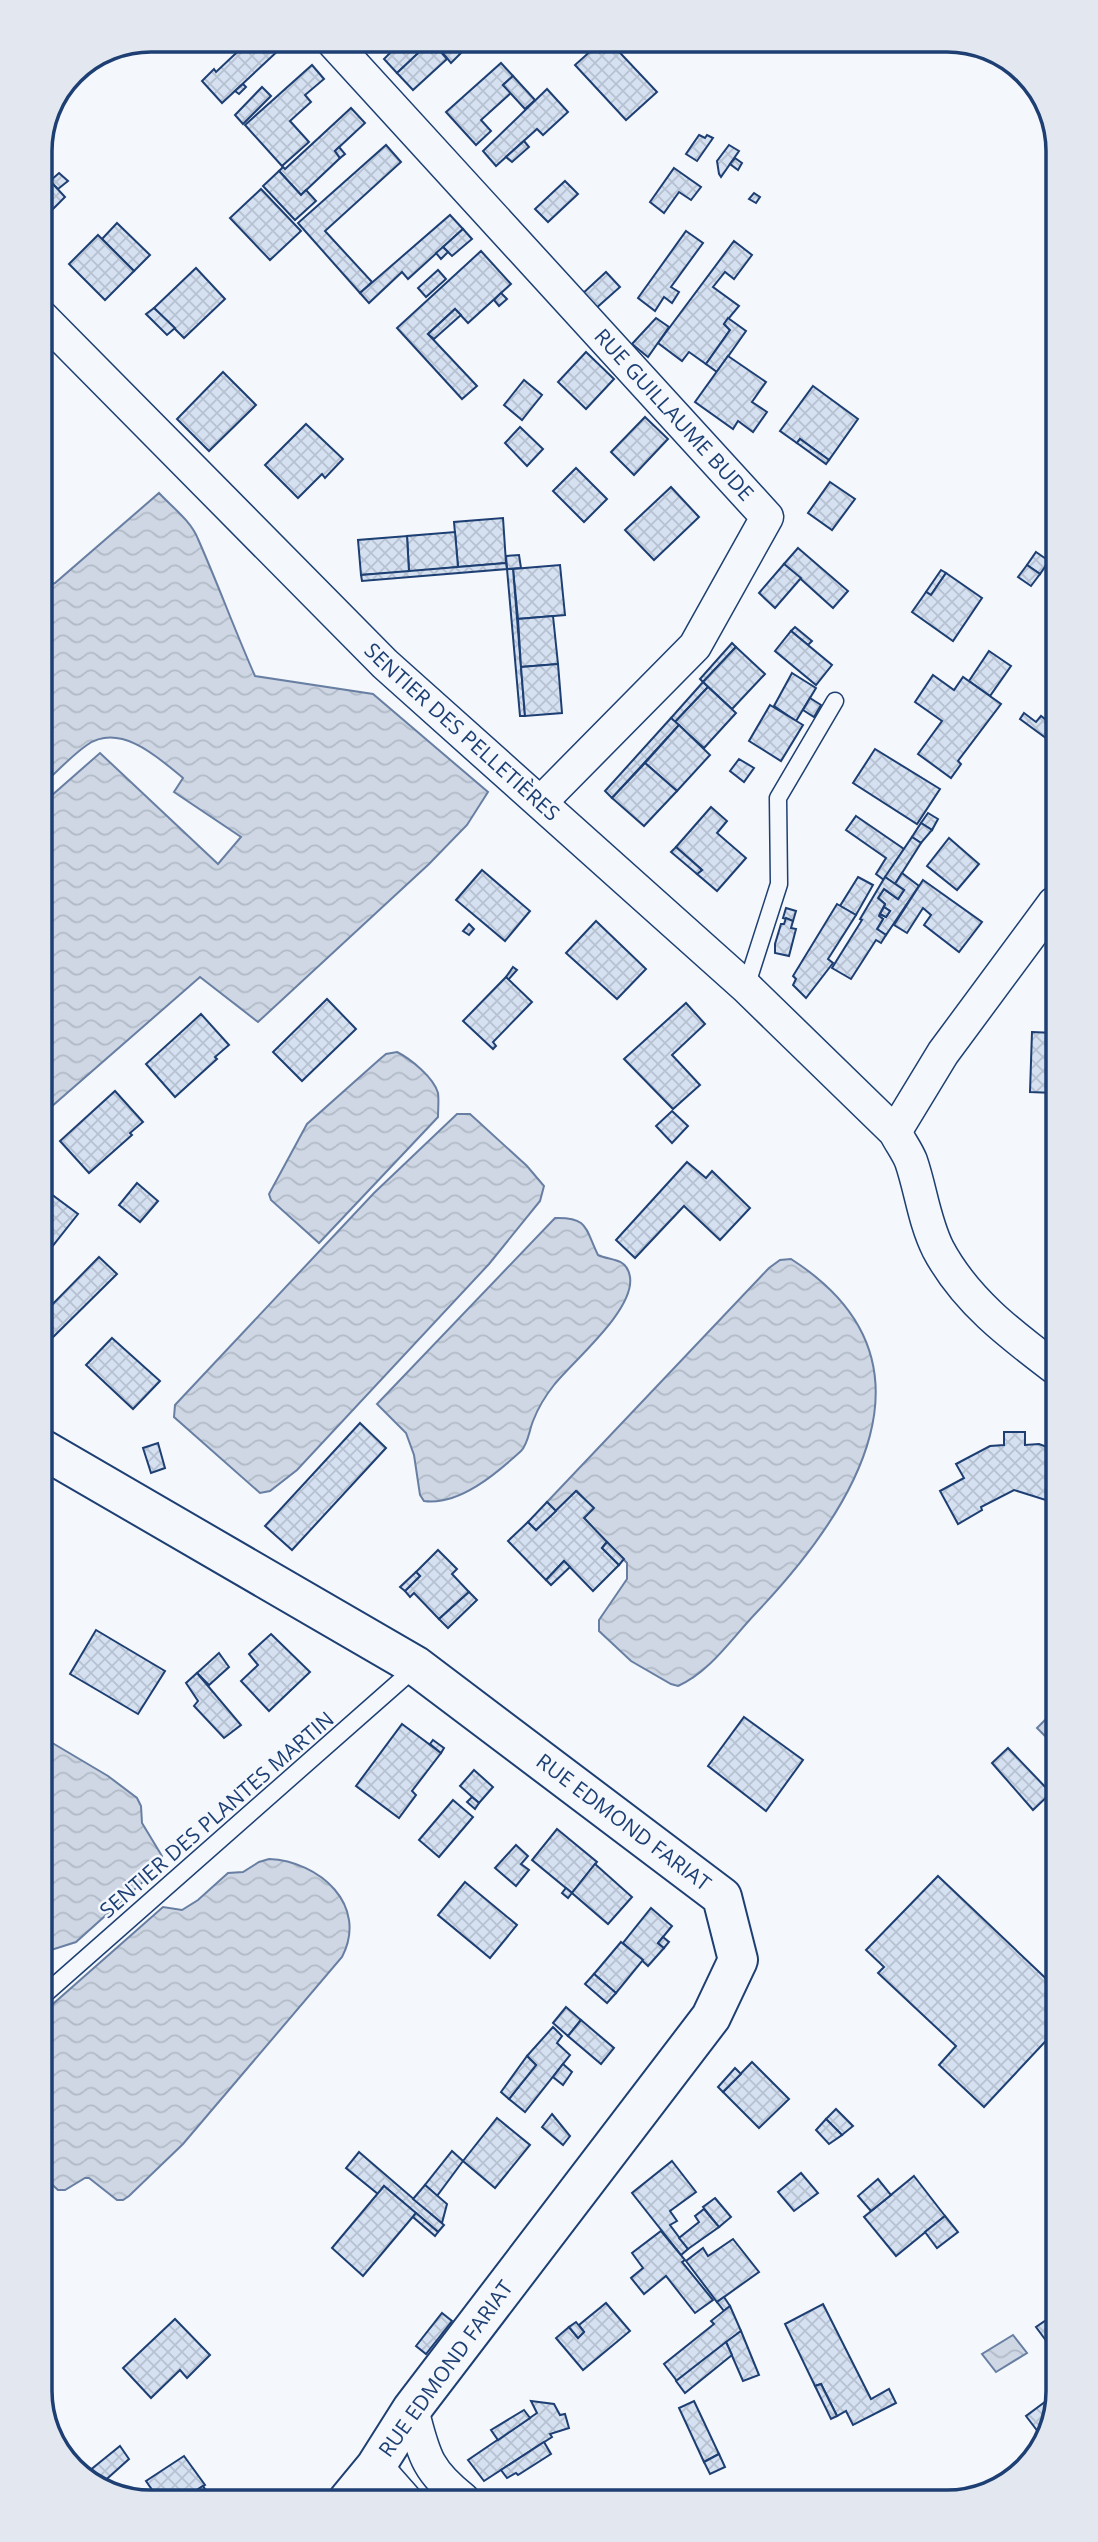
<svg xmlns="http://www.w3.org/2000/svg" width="1098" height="2542" font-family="'Open Sans',sans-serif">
	<defs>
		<pattern id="water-waves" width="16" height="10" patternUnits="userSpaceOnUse" patternTransform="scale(1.75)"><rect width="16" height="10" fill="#cfd7e4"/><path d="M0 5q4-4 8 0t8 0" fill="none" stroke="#b1bac7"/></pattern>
		<pattern id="building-cross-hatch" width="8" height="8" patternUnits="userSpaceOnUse" patternTransform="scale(1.75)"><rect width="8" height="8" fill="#d5e0f0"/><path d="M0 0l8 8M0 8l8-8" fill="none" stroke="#b6c1d1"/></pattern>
	</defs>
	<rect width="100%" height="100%" fill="#f4f7fb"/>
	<!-- water -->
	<g fill="url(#water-waves)" stroke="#687fa3" stroke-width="2">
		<path d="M159,493C172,507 191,521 198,539C218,584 235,631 255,676L373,694L488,792L467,825L429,864L258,1022L200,977L43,1114L42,804L100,753L218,864L241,837L174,792L183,778C159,758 120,722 87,745C71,756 57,772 42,785V587L55,583Z"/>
		<path d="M397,1052C411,1059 434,1078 438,1093C439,1101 438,1109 438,1117L319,1243L271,1200L269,1194L307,1124L380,1059L386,1054Z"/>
		<polygon points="457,1114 470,1114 527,1166 544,1186 540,1201 489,1264 297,1470 270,1491 260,1493 174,1417 175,1405 374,1193"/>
		<path d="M555,1218C589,1217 585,1229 598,1255C610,1261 627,1257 630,1277C635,1310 573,1361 554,1385C546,1395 538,1408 533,1421C529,1431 528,1444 521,1451C497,1473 459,1506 424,1501L420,1495L414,1455L406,1433L377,1404Z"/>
		<path d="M791,1259C950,1361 854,1510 756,1613C732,1638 710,1672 678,1686L671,1684L631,1661L599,1631V1620L627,1579V1563L584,1518L593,1508L577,1491L556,1511L547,1502L769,1268L780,1260Z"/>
		<polygon points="1056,1709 1056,1747 1037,1728"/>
		<polygon points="44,1738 108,1776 137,1798 141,1806 142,1823 162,1856 158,1866 145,1880 76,1942 45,1952"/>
		<path d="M269,1859C319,1861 369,1905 342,1957L183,2144L129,2196L123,2200H117L89,2178H85L65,2190H58L45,2178V2011L163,1907L182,1910L198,1900L228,1873L243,1872L259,1862Z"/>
		<polygon points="1013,2335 1027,2353 996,2372 982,2354"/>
	</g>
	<!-- building -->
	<g fill="url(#building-cross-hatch)" stroke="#1d3f73" stroke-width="2">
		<polygon points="250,40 277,40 275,42 281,48 222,103 202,81 214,69 216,72"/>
		<polygon points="403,40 432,40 397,73 384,59"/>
		<polygon points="432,40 474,40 451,63"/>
		<polygon points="603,40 608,40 657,92 626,120 575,65"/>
		<polygon points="431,41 447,59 413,90 397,73"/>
		<polygon points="501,63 513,76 503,85 511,93 481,120 491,131 476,145 446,112"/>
		<polygon points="312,65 324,79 305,95 311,102 290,121 309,142 282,166 245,125"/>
		<polygon points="513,76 535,100 525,109 503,85"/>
		<polygon points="243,84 246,87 239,94 235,91"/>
		<polygon points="262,87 271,96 243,124 235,115"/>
		<polygon points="547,89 568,112 543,135 537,129 496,166 483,151"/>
		<polygon points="351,108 365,123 335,151 340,158 301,195 279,171 283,167 285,169"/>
		<polygon points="699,135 705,138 707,135 713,138 697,161 686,154"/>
		<polygon points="524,141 529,147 512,162 506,157"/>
		<polygon points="386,145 401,162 325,231 372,282 360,293 298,223"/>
		<polygon points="729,145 739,151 721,177 719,174 717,161"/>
		<polygon points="339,147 345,154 340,158 335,151"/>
		<polygon points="735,158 742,163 738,170 730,164"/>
		<polygon points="674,168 701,187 691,200 679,192 664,213 650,202"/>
		<polygon points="41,171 65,197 41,221"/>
		<polygon points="279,171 301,195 306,190 316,201 295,220 263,186"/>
		<polygon points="59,173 68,181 58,189 50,181"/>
		<polygon points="565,181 578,194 548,222 535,209"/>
		<polygon points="261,189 301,231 270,260 230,218"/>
		<polygon points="754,193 760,197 756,203 749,199"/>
		<polygon points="450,215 463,229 408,279 402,272 369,303 360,293"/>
		<polygon points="117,223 150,255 134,271 102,239"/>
		<polygon points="463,229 472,239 452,256 443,247"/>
		<polygon points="686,231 703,243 671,287 679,292 672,303 664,297 655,311 638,298"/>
		<polygon points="98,235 134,271 105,300 69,264"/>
		<polygon points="734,241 752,255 734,279 725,272 713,287 739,306 724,324 730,330 706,364 689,352 682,361 658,343"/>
		<polygon points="443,247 448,252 441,259 436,253"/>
		<polygon points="481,251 511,284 468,323 455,309 428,334 477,386 462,399 397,328"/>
		<polygon points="196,268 225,299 184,338 154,308"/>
		<polygon points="438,270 446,279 426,297 418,288"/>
		<polygon points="606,272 620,287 594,310 581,295"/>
		<polygon points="501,293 507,299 499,306 494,300"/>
		<polygon points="154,308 175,328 167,335 146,314"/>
		<polygon points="455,309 461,315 434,339 428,334"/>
		<polygon points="656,318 669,327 648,357 632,344"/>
		<polygon points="728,318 746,331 717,372 706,364 730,330 724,324"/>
		<polygon points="586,352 614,379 586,409 558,382"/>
		<polygon points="728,356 766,382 752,402 767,412 753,432 738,421 733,429 695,402"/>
		<polygon points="223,372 256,405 209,451 177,419"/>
		<polygon points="524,380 542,395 522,420 504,405"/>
		<polygon points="813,386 858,419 829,460 800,439 797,443 780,431"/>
		<polygon points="645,417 668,439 634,475 611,452"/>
		<polygon points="306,424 343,459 325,478 322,474 298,498 265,465"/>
		<polygon points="520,427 543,449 527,466 505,443"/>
		<polygon points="800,439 829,460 826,464 797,443"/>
		<polygon points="576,468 607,499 584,522 553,491"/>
		<polygon points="830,482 855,499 832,530 808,513"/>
		<polygon points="671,487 699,517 654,560 625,530"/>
		<polygon points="503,518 506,563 458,567 454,522"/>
		<polygon points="455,532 458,567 409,572 407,536"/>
		<polygon points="407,536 409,572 361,575 358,540"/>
		<polygon points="798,548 848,591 833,608 784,564"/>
		<polygon points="1036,552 1049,561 1040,574 1027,565"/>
		<polygon points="519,555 521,568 507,569 506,556"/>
		<polygon points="506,563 507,569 362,581 361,575"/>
		<polygon points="784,564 801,578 775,608 759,593"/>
		<polygon points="560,565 565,615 518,619 513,569"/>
		<polygon points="1027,565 1040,574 1031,586 1018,577"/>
		<polygon points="507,569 513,569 525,716 520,716"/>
		<polygon points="941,570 946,573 931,595 926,592"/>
		<polygon points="946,573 982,598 953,641 912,612 926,592 931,595"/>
		<polygon points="553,616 558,664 521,667 518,619"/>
		<polygon points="795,627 812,641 808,645 791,631"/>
		<polygon points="791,631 832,665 816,685 775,651"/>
		<polygon points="732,643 736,647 703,682 700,679"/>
		<polygon points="736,647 765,674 732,709 703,682"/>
		<polygon points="989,651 1011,666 990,696 969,681"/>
		<polygon points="558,664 562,713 525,716 521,667"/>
		<polygon points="792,673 816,688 796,721 774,706"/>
		<polygon points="933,675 954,690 963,677 1001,704 958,761 961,764 951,778 918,754 942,721 915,702"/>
		<polygon points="703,682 708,687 675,722 671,718"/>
		<polygon points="708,687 736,713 704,748 675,722"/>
		<polygon points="810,698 821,705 814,717 803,710"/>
		<polygon points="770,705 803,725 781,761 749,741"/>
		<polygon points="1024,713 1036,722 1041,716 1054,726 1054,744 1020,719"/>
		<polygon points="671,718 679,725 612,798 605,791"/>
		<polygon points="679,725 710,755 677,791 645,763"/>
		<polygon points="875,749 940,789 917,824 853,783"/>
		<polygon points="739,759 754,768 744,782 730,771"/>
		<polygon points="645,763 677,791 644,826 612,798"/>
		<polygon points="711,807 727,821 717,833 746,858 717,891 697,874 702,870 676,847"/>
		<polygon points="928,813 938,819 932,830 921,823"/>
		<polygon points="856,816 904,849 884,880 876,874 886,858 846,830"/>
		<polygon points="921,823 932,830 921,843 912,837"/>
		<polygon points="912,837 921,843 895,884 885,877"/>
		<polygon points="949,838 979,864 957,890 927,866"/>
		<polygon points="676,847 702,870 697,874 671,852"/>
		<polygon points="482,870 530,911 505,941 456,900"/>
		<polygon points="902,873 919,886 886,935 877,929 883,919 879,916 880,914 886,917 890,911 884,907 885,904 878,898 884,889 898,899 904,890 895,884"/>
		<polygon points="858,877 873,885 856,915 840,906"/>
		<polygon points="885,877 904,890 898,899 884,889 878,898 885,904 879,916 883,919 877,929 886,935 881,943 876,940 851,979 832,968 862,920 860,919"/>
		<polygon points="923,880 982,922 959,952 924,925 931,915 923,908 907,933 894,925"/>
		<polygon points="837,904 856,915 828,959 833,963 806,998 793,985 796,979 793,976"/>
		<polygon points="884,907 890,911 886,917 880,914"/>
		<polygon points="786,908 796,911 793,921 783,918"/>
		<polygon points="786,918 793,921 791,928 796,929 789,956 775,953 775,944 781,924 784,924"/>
		<polygon points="596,921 646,969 617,999 566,953"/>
		<polygon points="469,924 474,929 469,935 463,931"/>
		<polygon points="513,967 517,970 508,980 506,977"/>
		<polygon points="506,977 532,1002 493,1042 496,1046 493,1049 463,1021"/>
		<polygon points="327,999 356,1029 302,1081 273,1052"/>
		<polygon points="686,1003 705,1024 672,1055 700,1085 673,1109 624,1059"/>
		<polygon points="201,1014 229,1045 215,1057 217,1059 175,1097 146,1064"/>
		<polygon points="1032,1032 1054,1033 1054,1093 1030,1092"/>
		<polygon points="115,1091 143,1122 130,1133 132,1135 89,1173 60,1141"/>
		<polygon points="672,1111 688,1126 672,1143 656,1126"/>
		<polygon points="687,1162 706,1178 712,1171 750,1208 720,1240 684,1206 635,1258 616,1240"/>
		<polygon points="137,1183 158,1201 140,1222 119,1205"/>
		<polygon points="43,1188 78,1214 51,1248 43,1242"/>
		<polygon points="99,1257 117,1274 43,1347 43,1314"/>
		<polygon points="112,1338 160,1381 133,1409 86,1365"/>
		<polygon points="360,1423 386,1448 292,1550 265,1526"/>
		<polygon points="1004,1432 1025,1432 1025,1445 1039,1444 1055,1450 1055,1503 1014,1490 981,1507 982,1510 958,1524 940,1491 964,1478 956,1464 990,1446 1004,1445"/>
		<polygon points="158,1443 165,1468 151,1473 143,1448"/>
		<polygon points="576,1491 594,1508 584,1518 607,1542 602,1548 619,1565 593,1591 564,1561 546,1580 508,1541 528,1522 536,1530"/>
		<polygon points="547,1502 556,1511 536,1530 528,1522"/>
		<polygon points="607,1542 624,1559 619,1565 602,1548"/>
		<polygon points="438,1550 457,1569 452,1574 469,1592 439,1619 414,1593 410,1597 405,1591 420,1576 416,1572"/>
		<polygon points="564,1561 570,1567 551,1585 546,1580"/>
		<polygon points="416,1572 420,1576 405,1591 400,1587"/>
		<polygon points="469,1592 477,1600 448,1628 439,1619"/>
		<polygon points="96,1630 165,1671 138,1714 70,1674"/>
		<polygon points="271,1634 310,1672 269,1711 241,1681 258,1665 249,1654"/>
		<polygon points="219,1653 229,1667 209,1685 197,1673"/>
		<polygon points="197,1673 241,1725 224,1738 194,1706 198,1701 186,1683"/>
		<polygon points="744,1717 803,1760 766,1811 708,1766"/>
		<polygon points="402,1724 441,1753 412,1791 416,1795 399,1818 356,1786"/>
		<polygon points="433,1740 444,1748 441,1753 430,1744"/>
		<polygon points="1008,1748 1051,1793 1033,1810 992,1763"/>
		<polygon points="474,1770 493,1787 479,1803 460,1786"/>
		<polygon points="472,1797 479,1803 475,1809 467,1802"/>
		<polygon points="453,1800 473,1817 439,1857 419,1840"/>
		<polygon points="557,1829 597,1862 572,1893 532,1860"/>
		<polygon points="516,1845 528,1856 521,1864 529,1870 516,1886 495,1868"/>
		<polygon points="595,1864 632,1897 608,1924 572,1893"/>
		<polygon points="938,1876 1057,1989 1057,2029 984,2107 939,2065 956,2046 878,1973 884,1967 866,1950"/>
		<polygon points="465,1882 517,1925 490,1958 438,1915"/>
		<polygon points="566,1888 572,1893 568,1898 562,1893"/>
		<polygon points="651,1908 672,1926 658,1943 664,1948 648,1966 623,1943"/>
		<polygon points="663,1937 669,1942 664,1948 658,1943"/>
		<polygon points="621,1942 643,1960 616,1993 594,1974"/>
		<polygon points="594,1974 616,1993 607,2003 585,1984"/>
		<polygon points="566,2007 581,2020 568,2036 553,2023"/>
		<polygon points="581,2020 614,2048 601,2064 568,2036"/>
		<polygon points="553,2027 562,2036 557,2043 570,2055 525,2112 509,2099 536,2065 527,2056"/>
		<polygon points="527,2056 536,2065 509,2099 501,2092"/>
		<polygon points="752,2062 789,2099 759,2128 723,2092"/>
		<polygon points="563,2064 572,2072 563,2085 553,2077"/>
		<polygon points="735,2068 741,2074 723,2092 718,2087"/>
		<polygon points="836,2109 853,2126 842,2135 826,2119"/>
		<polygon points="552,2114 570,2136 563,2145 542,2127"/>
		<polygon points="497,2118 530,2145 495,2188 463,2161"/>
		<polygon points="826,2119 842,2135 829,2144 816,2130"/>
		<polygon points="452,2151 463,2161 437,2196 425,2185"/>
		<polygon points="359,2152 444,2225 438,2232 384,2186 378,2194 346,2168"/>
		<polygon points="672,2161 696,2192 670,2211 677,2221 670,2225 688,2249 681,2255 632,2193"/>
		<polygon points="801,2173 818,2193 794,2211 778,2192"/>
		<polygon points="914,2176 945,2216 896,2256 864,2217"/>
		<polygon points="878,2179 891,2195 871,2211 858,2196"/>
		<polygon points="425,2185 447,2204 442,2223 413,2199"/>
		<polygon points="384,2186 416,2213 363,2276 332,2248"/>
		<polygon points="715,2198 731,2217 719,2227 703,2207"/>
		<polygon points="704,2209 719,2227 688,2249 679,2238 699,2222 695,2216"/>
		<polygon points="416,2213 438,2232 435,2236 413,2217"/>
		<polygon points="945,2216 958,2232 937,2248 925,2232"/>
		<polygon points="661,2231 685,2260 682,2262 713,2300 695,2313 666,2276 644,2294 631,2278 643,2268 632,2253"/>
		<polygon points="733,2239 759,2272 717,2302 686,2261 703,2248 708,2256"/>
		<polygon points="724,2297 730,2306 724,2311 717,2302"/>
		<polygon points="606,2303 630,2331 583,2370 556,2338 569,2327 578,2338 584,2332 579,2325"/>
		<polygon points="823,2304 871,2399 889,2389 896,2403 853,2425 846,2411 837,2416 821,2384 815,2386 785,2324"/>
		<polygon points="730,2306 741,2331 677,2381 664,2364 714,2324 711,2321"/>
		<polygon points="1058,2312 1058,2335 1047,2342 1036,2327"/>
		<polygon points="442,2313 452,2321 426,2354 416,2346"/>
		<polygon points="175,2319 210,2355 187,2378 180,2370 151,2398 123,2368"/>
		<polygon points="576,2322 584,2332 578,2338 569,2327"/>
		<polygon points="741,2331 759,2375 743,2381 726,2342"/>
		<polygon points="726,2342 732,2355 685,2393 676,2381"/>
		<polygon points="821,2384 837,2416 831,2419 815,2386"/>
		<polygon points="1057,2393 1042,2437 1026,2416"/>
		<polygon points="531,2401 554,2404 560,2415 565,2414 569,2428 550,2434 552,2437 484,2481 468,2460 537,2413"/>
		<polygon points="694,2401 719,2454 704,2462 679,2408"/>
		<polygon points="524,2410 530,2418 498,2440 491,2430"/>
		<polygon points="544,2442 551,2454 518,2475 516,2473 507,2478 501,2470"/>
		<polygon points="120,2446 129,2459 100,2485 89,2480 84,2475"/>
		<polygon points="719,2454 725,2467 710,2474 704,2462"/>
		<polygon points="184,2456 205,2485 180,2501 156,2501 154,2499 157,2497 146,2481"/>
		<polygon points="203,2486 213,2501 180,2501"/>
	</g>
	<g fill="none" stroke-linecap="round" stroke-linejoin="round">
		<defs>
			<g id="service">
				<polyline points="746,987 779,884 778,798 835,701"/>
				<polyline points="45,1994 416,1667"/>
			</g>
			<g id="minor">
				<path id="s1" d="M331,40L767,517L695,646L541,802"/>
				<path id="s2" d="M41,316L385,664L746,987L895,1132C900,1142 907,1151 911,1161C921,1190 924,1221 938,1249C965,1300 1010,1334 1055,1368"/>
				<polyline points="895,1132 943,1053 1054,903"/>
				<path d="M412,2409C424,2454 425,2469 463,2499"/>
				<polyline points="376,2466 406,2500"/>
			</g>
			<g id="tertiary">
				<path id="s3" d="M44,1450L416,1666L722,1897L738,1960L711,2017L412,2409L376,2466L348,2500"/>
			</g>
		</defs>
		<!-- service casing -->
		<use href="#service" stroke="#1d3f73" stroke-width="19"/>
		<!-- minor casing -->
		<use href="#minor" stroke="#1d3f73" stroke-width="35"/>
		<!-- tertiary casing -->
		<use href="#tertiary" stroke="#1d3f73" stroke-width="42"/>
		<!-- service -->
		<use href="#service" stroke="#f4f7fb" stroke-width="16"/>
		<!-- minor -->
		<use href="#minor" stroke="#f4f7fb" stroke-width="32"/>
		<!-- tertiary -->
		<use href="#tertiary" stroke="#f4f7fb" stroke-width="38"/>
	</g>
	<g text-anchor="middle" stroke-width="5" stroke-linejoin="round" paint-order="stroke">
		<!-- street labels -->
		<g font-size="21" fill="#1d3f73" stroke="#f4f7fb">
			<text dy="7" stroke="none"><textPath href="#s1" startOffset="508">RUE GUILLAUME BUDE</textPath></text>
			<text dy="7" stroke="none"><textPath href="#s2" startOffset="592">SENTIER DES PELLETIÈRES</textPath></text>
			<text transform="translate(217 1815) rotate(-41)" y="7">SENTIER DES PLANTES MARTIN</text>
			<text dy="7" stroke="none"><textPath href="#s3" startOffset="690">RUE EDMOND FARIAT</textPath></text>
			<text transform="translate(446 2369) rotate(-54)" y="7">RUE EDMOND FARIAT</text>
		</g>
	</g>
	<!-- crop -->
	<path d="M0 0H1098V2542H0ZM151 52H947A99 99 0 0 1 1046 151V2391A99 99 0 0 1 947 2490H151A99 99 0 0 1 52 2391V151A99 99 0 0 1 151 52Z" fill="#e3e8f0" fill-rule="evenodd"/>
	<path fill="none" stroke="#1d3f73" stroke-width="3.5" d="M151 52H947A99 99 0 0 1 1046 151V2391A99 99 0 0 1 947 2490H151A99 99 0 0 1 52 2391V151A99 99 0 0 1 151 52Z"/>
</svg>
